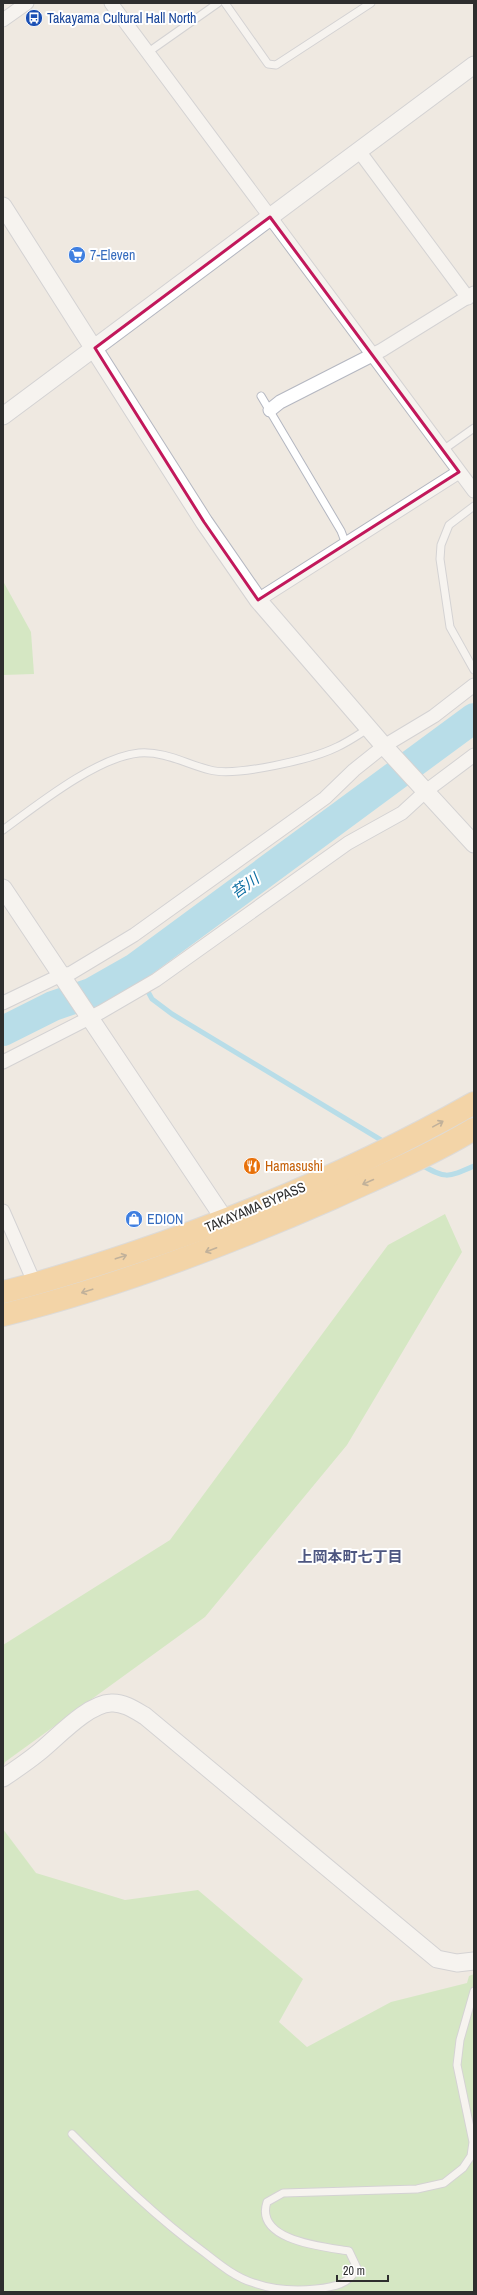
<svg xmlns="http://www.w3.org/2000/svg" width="477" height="2295" font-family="'Archivo Narrow','Noto Sans JP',sans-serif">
	<rect width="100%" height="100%" fill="#efe9e1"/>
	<!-- green -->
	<g fill="#b6e59e">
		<polygon points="3,581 31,632 34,674 3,675"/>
		<polygon points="445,1214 462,1252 347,1445 205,1617 5,1762 3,1769 3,1645 170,1540 388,1245"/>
		<polygon points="3,1829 36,1873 125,1900 198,1890 303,1979 279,2022 307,2047 391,2002 467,1983 469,1976 474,1974 474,2292 3,2292"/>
	</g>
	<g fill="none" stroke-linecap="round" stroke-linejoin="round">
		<!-- stream -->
		<g stroke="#75cff0" stroke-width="5">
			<polyline points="135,968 152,999 172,1014 386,1143"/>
			<path d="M420,1164C445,1179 447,1178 474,1166"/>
		</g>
		<!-- river -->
		<polyline stroke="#75cff0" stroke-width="30" points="3,1031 53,1006 91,993 135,968 474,718"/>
		<defs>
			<g id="service">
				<polyline points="225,3 268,64 276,65 371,3"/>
				<polyline points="147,53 218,3"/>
				<polyline points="261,396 341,531 346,544"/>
				<polyline points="443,450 474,428"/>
				<polyline points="474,506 449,525 441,545 440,559 450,627 474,670"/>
				<path d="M3,830C37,805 97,757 139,753C165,751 186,764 210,770C236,777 313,759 337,747C348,742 358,735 369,728"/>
				<path d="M72,2134C114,2176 157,2218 205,2253C219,2264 236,2278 254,2283C274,2290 296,2291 316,2289C333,2287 349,2285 357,2268L349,2251C325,2247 254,2241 267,2202L283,2193L417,2189L444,2183L463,2168L471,2156L473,2142L457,2065L460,2040L474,1991"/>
			</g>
			<g id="minor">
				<polyline points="111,3 474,491"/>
				<polyline points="3,20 27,3"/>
				<polyline points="359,151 468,298"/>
				<polyline points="270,410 280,402 382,350 474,293"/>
				<polyline points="258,600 459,472"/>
				<polyline points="3,1003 61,975 71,973 134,935 325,798 354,770 384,746 434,716 474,685"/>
				<polyline points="3,1062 101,1012 156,980 348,843 402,813 426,791 474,755"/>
				<polyline points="3,1211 35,1284"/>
			</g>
			<g id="tertiary">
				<polyline points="3,206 204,522 258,600 384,746 474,844"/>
				<polyline points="3,416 474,65"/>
				<polyline points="3,888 231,1229"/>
				<path d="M3,1778C15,1770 27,1762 38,1753C57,1738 87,1704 111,1703C123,1702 135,1710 145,1716L437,1959L457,1963L474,1961"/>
			</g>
			<g id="trunk">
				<path d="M3,1292C46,1282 88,1268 130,1254C249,1214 365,1165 474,1103"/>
				<path d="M3,1315C117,1287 226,1245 333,1198C381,1176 429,1156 474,1129"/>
			</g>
		</defs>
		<!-- service casing -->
		<use href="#service" stroke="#b4b7c1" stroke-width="9"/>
		<!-- minor casing -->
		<use href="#minor" stroke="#b4b7c1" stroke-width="15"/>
		<!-- tertiary casing -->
		<use href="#tertiary" stroke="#b4b7c1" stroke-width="19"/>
		<!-- trunk casing -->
		<use href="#trunk" stroke="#c9c9c9" stroke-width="24"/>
		<!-- service -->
		<use href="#service" stroke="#fff" stroke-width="7"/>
		<!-- minor -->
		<use href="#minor" stroke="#fff" stroke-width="13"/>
		<!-- tertiary -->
		<use href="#tertiary" stroke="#fff" stroke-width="17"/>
		<!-- trunk -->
		<use href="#trunk" stroke="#f8ba60" stroke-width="22"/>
	</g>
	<!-- one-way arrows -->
	<defs><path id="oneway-shaft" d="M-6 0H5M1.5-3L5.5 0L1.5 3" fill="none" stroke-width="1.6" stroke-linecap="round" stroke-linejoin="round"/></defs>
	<g stroke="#896d44">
		<use href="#oneway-shaft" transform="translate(438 1124) rotate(-29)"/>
		<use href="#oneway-shaft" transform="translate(368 1182) rotate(156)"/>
		<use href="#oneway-shaft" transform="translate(211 1250) rotate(159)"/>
		<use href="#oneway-shaft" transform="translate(121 1257) rotate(-18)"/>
		<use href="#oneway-shaft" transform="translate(87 1291) rotate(162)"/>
	</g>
	<!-- marked area -->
	<path d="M0 0H477V2295H0ZM270,217L459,472L258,600L204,522L95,348Z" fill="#efe9e1" fill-opacity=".55" fill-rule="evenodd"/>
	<path fill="none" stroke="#c2185b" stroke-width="3" stroke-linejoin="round" d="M270,217L459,472L258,600L204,522L95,348Z"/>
	<!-- icons -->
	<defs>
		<symbol id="bus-disc" viewBox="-11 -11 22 22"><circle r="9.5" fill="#1a4fb4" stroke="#fff"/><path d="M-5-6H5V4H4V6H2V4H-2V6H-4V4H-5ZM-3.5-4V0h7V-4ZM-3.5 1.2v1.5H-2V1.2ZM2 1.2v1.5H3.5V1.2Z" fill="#fff"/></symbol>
		<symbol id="supermarket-disc" viewBox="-11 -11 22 22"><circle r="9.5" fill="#3f7fe0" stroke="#fff"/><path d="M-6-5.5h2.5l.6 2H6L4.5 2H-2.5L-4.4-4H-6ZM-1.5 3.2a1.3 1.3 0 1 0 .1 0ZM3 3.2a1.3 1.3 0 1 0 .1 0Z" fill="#fff"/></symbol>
		<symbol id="restaurant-disc" viewBox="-11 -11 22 22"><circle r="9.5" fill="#e8710a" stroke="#fff"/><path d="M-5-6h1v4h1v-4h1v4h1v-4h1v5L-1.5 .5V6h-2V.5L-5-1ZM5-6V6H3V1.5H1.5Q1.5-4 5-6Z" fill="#fff"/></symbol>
		<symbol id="shop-disc" viewBox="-11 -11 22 22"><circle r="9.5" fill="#3f7fe0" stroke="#fff"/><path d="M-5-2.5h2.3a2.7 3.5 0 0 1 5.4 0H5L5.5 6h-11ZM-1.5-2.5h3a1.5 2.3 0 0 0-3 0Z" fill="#fff"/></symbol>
	</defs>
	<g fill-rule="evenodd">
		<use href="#bus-disc" x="24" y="8" width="20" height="20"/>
		<use href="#supermarket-disc" x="67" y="245" width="20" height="20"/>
		<use href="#restaurant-disc" x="242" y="1156" width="20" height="20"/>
		<use href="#shop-disc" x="124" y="1209" width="20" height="20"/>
	</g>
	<g text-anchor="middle" stroke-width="4" stroke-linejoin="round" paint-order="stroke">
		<!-- transit labels -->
		<g font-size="14" fill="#164399" stroke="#fff" text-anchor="start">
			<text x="47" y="23">Takayama Cultural Hall North</text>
		</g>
		<!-- shop labels -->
		<g font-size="14" fill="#366cbe" stroke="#fff" text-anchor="start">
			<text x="90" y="260">7-Eleven</text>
			<text x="147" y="1224">EDION</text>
		</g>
		<!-- food labels -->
		<g font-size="14" fill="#c56008" stroke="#fff" text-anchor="start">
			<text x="265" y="1171">Hamasushi</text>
		</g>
		<!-- street labels -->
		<g font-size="14" fill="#2e2e2e" stroke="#fff">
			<text transform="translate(255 1207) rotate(-23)" y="5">TAKAYAMA BYPASS</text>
		</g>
		<!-- water labels -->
		<g font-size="15" font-style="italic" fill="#0d6fa3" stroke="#fff">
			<text transform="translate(245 886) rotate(-36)" y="5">苔川</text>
		</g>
		<!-- neighbourhood labels -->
		<g font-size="15" font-weight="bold" fill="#4d5680" stroke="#fff">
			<text x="350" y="1562">上岡本町七丁目</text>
		</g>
	</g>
	<!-- border -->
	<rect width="477" height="2295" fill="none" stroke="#2e2e2e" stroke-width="8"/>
	<!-- scale -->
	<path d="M337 2275v6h51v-6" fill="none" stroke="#2e2e2e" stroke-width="2"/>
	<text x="343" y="2275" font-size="12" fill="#2e2e2e" stroke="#ffffff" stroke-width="3" paint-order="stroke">20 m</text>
</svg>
